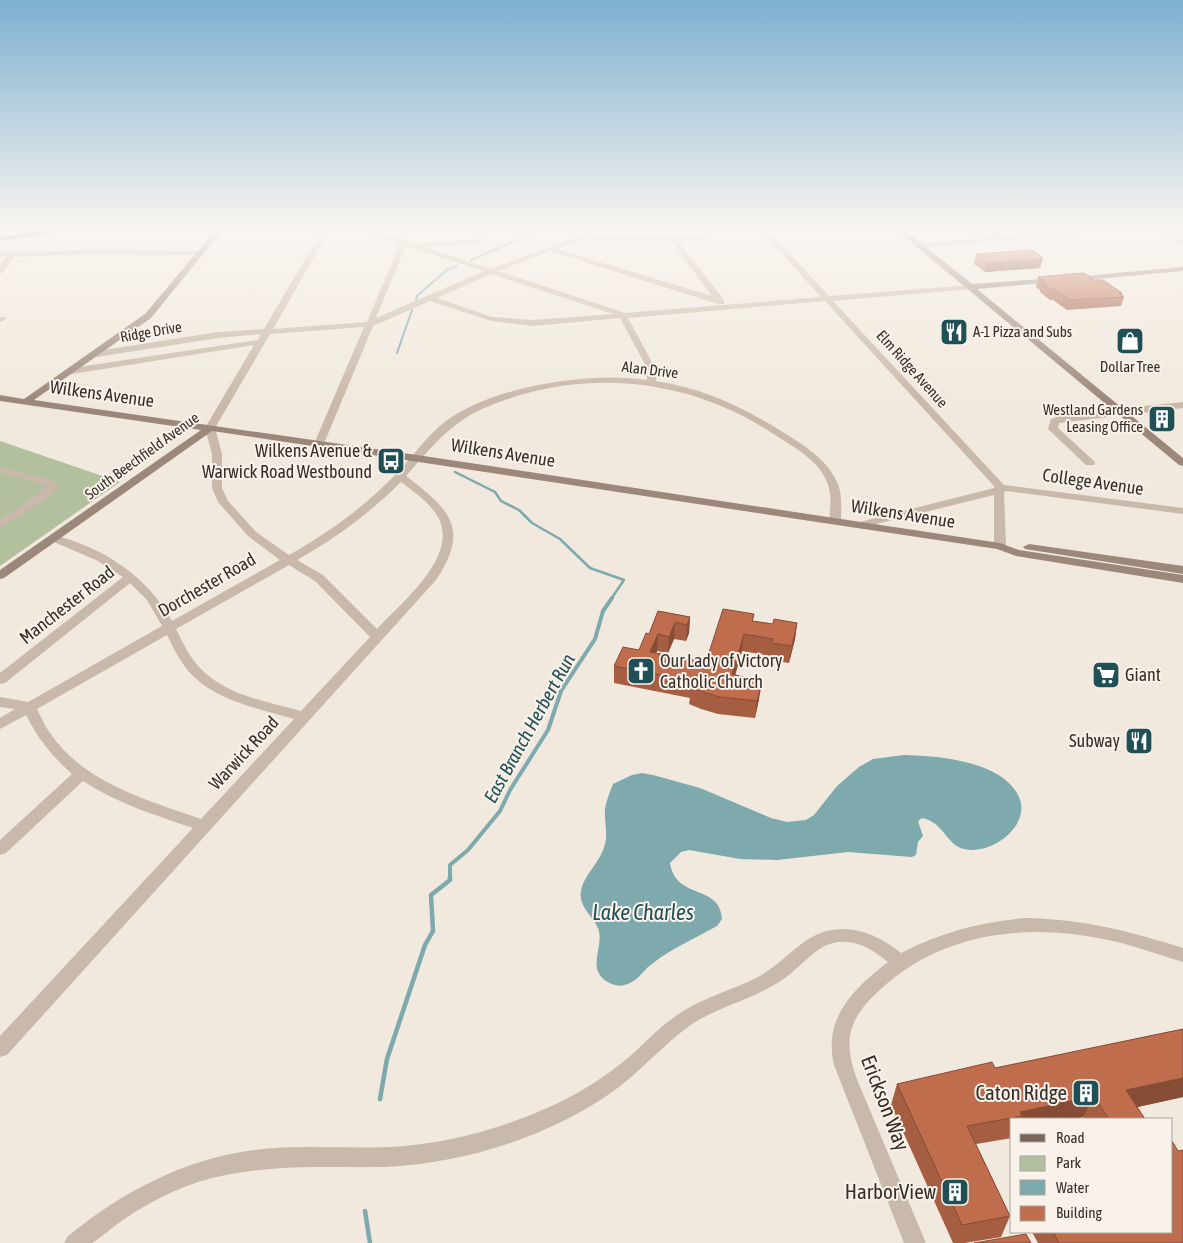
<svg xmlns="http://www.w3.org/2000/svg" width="1183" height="1243" font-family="'Asap Condensed',sans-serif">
	<rect width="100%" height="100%" fill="#f1e9dd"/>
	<!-- green -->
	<polygon fill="#b3c09e" points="0,441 120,482 0,566"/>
	<!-- water -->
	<path fill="#7ea9ad" d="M904,755C937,756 997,760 1017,793C1035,823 993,856 964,849C945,844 945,823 922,818L918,821L923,836L918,842L916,855L912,857L848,852L777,860L740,859L689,850L681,852L670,863C676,901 720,883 722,919L717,926C694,939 668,950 648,967C641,974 635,983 624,985C618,987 611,984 606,981C586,967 605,947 598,928C593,916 578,906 581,891C584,874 601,862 605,844C608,833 604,821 605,810C606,801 610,792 613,784L632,775L642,773L653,775L700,788L771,818L787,822L806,820L814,815L837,786L859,767L873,759Z"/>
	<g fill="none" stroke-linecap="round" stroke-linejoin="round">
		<!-- stream-far3 -->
		<g stroke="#7ea9ad" stroke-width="2">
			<polyline points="471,260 547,227"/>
			<polyline points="416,300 417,296 448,269 457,266"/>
			<polyline points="397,353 412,310"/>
		</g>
		<!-- stream-far2 -->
		<polyline stroke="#7ea9ad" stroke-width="2.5" points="455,472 495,492 501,501 519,510 532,523 560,539 590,568 624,580 611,599"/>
		<!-- stream-far1 -->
		<polyline stroke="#7ea9ad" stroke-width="4" points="450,877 450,865 468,850 500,811 510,790 548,730 561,691 595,639 603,611 612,598"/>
		<!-- stream -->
		<g stroke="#7ea9ad" stroke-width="4.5">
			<polyline points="380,1099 387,1059 425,945 433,931 431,895 450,880 450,876"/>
			<polyline points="365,1211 370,1243"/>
		</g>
		<!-- street -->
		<g fill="#c9b9aa" fill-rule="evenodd">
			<path d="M324,227H331L273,329L367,322L400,244L353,227H364L417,244L487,238V242H484L424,247L491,269L583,235L705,237L706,239L702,241H678L724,300V304H718L550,251L498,271L625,313L821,297L758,227H765L829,296L973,285V289H970L833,301L1004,485L1183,508V514L1007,491L1004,492L1006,546L1000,549L994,546V495L860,528L856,527L854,525L856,523L994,488V486L825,301L628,318L654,366L657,372L656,381C706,389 743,407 786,434C805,446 826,459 836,480C843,493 841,507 841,521L839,523L835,524L829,521C830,512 831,503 830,494C827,464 795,448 772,433C684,376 579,367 482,409C449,424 430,449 406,476C449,509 471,528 436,580L7,1055L0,1057V1036L193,828C155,815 116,803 83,781L6,853L0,855V840L72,774C52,756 38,739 26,715L0,729V718L15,709L0,707V697L28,702L162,626L147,600L130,583L5,683L0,684V673L123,577L96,560L49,540L47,538L53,535C103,547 147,576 172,621L280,560L248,536L218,502L212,488V454L205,428L254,345L72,374L67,371L72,368L258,340L261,334L218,338L97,357L93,354L97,351L218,332L264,329ZM584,239L671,241L712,296L557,249ZM406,246L484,271L376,318ZM491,274L613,314L533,320L492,317L437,298ZM430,301L491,321L533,326L620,318L646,366L647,380C590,371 494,386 446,421C426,436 412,458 394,476C363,508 328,533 289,555L256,532L228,501L222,488V454L215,428L270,334L364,327L314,444L319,447L323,446L373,326ZM401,482C414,492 431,503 439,519C458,558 400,604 377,629L323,575L297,560C336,538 370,513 401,482ZM289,565L315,581L370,637L301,711C268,702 226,695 201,669C190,658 183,643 176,629ZM167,635C174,649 182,666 194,677C221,702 260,709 294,719L201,819C147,800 84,783 50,733C45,726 41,717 37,709Z"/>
			<polygon points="984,227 992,227 1004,237 1111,227 1144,227 918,248 914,246 918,244 996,237"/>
			<polygon points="1152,227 1161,227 1183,241 1183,246"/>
			<polygon points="86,250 201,251 205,253 201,255 86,254 14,257 3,273 0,273 0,266 6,257 0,257 0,253"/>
			<polygon points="0,317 5,317 6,319 0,322"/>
			<polygon points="1183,402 1183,408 1059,423 1058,428 1094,461 1095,463 1094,465 1086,465 1048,429 1051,419 1061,415"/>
			<polygon points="0,467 47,479 57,484 57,490 51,496 0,528 0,520 47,487 39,483 0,473"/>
			<path d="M1025,918C1084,919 1128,931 1183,948V962C1156,954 1130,944 1103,939C1025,923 942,933 882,988C848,1018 842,1040 858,1082L926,1243H904L834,1065C823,1018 853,989 888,962C873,950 858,940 838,942C815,945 801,968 782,980C754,999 720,1006 692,1024C662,1045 639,1074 608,1095C544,1138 462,1164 384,1167C321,1168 260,1163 198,1182C174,1190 150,1202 129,1216C120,1221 98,1240 92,1243C85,1243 72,1243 64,1243L68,1236C122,1192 184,1159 254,1150C299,1144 344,1149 389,1147C448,1144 505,1128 558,1103C583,1091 606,1076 628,1058C643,1045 656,1030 673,1018C699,998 732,991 760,976C775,967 787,955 800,945C834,918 870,928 901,953C941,932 981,922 1025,918Z"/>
		</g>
		<!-- secondary -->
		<g fill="#9c887b" fill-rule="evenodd">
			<polygon points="218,227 225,227 151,318 34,400 417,455 1000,543 1019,550 1183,575 1183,583 1016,556 997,549 212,431 4,578 0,579 0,570 201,430 0,401 0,395 24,399 145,314"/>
			<polygon points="893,227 901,227 972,284 1056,278 1057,280 1053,282 977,289 1183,458 1183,466 1179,465"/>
			<polygon points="1183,267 1183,271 1073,281 1069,279 1073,277"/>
			<polygon points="1029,544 1183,566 1183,574 1025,549 1023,547"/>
		</g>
		<!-- primary -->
		<polygon fill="#78665b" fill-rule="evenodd" points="68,227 90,227 0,241 0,237"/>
	</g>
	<!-- wall -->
	<g fill="#a55e42">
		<polygon points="976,254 1040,268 985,272 974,264"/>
		<polygon points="1038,277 1094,280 1122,293 1122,295 1124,297 1121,306 1067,310 1053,300 1050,300 1040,292 1040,290 1036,287"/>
		<polygon points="658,611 690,617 689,633 686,641 674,639 668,653 657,651 656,653 706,662 754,614 753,621 773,624 797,623 795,639 789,663 770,660 771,656 742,651 735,674 759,699 755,718 718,714 701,709 689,704 690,698 614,683 614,666 639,650 649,634"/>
		<polygon points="1183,1029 1183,1097 1137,1107 1145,1119 1084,1119 1083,1117 1074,1119 1012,1119 1012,1138 976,1144 1010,1216 1001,1237 965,1243 953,1243 891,1105 897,1084 995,1068"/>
		<polygon points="1032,1232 1172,1232 1183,1243 1038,1243"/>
	</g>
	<!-- shaded-wall -->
	<g fill="#864c36">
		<polygon points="1043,258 1040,268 985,272 987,263"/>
		<polygon points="690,617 689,633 686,641 687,625"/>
		<polygon points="675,622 674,639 668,653 669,637"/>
		<polygon points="797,623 795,639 789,663 792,646"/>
		<polygon points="658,634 657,651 650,669 650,652"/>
		<polygon points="744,634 742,651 731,690 732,674"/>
		<polygon points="762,682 759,699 755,718 757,701"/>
		<polygon points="1183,1078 1183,1097 1115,1112 1126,1090"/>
		<polygon points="1094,1096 1083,1117 1074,1119 1021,1119 1022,1116 1020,1112"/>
	</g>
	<!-- building -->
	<g fill="#c06d4d" stroke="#864c36">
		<polygon points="1032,250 1043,258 987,263 976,254"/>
		<polygon points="1084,273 1094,280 1103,280 1122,293 1119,293 1124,297 1070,300 1055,290 1052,290 1042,283 1045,282 1038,277"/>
		<polygon points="723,609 754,614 752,621 773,624 774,619 797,623 792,646 772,643 773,639 744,634 732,674 762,682 757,701 720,697 703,692 690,687 692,681 614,666 623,647 639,650 646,633 649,634 658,611 690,617 687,625 675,622 669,637 658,634 650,652 706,662"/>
		<polygon points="1183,1029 1183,1078 1126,1090 1145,1119 1109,1119 1094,1096 1020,1112 1022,1116 967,1126 1010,1216 962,1225 897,1084 992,1062 995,1068"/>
		<polygon points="1172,1141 1178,1151 1183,1150 1183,1243 1059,1243 1053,1232 1172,1232"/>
		<polygon points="1026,1234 1031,1243 974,1243"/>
	</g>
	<!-- sky -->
	<linearGradient id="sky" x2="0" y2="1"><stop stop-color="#7db0d0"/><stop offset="0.57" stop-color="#f9f5f0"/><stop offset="1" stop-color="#f9f5f0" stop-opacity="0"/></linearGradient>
	<rect width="1183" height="401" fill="url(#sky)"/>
	<!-- icons -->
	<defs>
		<symbol id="restaurant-square" viewBox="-11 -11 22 22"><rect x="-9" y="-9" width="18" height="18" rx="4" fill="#205056" stroke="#f9f2ea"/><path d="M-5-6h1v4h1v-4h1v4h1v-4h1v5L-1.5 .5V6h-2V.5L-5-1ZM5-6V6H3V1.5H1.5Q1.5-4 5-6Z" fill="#fff"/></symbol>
		<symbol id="shop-square" viewBox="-11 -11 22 22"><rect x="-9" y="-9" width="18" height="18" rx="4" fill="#205056" stroke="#f9f2ea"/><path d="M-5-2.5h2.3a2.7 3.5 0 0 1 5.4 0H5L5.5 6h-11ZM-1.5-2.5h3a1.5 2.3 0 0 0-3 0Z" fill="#fff"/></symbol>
		<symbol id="building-square" viewBox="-11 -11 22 22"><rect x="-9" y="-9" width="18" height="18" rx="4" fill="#205056" stroke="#f9f2ea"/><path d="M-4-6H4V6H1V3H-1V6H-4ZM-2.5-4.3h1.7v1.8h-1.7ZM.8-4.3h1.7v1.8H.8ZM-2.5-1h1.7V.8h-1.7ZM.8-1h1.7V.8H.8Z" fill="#fff"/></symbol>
		<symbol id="bus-square" viewBox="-11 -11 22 22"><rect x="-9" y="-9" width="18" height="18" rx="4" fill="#205056" stroke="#f9f2ea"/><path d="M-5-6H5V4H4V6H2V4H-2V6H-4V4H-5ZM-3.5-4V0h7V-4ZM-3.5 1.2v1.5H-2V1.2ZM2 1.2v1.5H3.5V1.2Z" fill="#fff"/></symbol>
		<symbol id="church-square" viewBox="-11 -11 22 22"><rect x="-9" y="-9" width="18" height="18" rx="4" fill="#205056" stroke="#f9f2ea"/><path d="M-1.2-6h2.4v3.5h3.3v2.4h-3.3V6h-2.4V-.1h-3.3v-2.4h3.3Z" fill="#fff"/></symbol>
		<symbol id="supermarket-square" viewBox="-11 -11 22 22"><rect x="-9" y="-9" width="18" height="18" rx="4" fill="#205056" stroke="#f9f2ea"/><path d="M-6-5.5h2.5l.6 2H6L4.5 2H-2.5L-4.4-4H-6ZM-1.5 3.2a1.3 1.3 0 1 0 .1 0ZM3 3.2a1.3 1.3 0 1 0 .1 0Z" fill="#fff"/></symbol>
	</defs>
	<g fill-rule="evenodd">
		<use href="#restaurant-square" x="938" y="316" width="32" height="32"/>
		<use href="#shop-square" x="1114" y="325" width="32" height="32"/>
		<use href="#building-square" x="1146" y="403" width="32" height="32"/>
		<use href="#bus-square" x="375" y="445" width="32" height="32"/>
		<use href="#church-square" x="625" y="655" width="32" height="32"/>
		<use href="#supermarket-square" x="1090" y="659" width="32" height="32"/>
		<use href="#restaurant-square" x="1123" y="725" width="32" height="32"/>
		<use href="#building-square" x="1070" y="1077" width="32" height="32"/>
		<use href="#building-square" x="939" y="1176" width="32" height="32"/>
	</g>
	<g text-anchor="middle" stroke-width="4" stroke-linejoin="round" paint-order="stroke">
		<!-- far-street labels -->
		<g font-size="15" fill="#362e29" stroke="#f9f2ea">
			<text transform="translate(151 332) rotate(-10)" y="5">Ridge Drive</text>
			<text transform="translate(912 369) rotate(48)" y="5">Elm Ridge Avenue</text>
			<text transform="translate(650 370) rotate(7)" y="5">Alan Drive</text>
			<text transform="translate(142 456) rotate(-36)" y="5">South Beechfield Avenue</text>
		</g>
		<!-- far-poi labels -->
		<g font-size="15" fill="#362e29" stroke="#f9f2ea" text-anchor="start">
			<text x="973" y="337">A-1 Pizza and Subs</text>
			<text x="1130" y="372" text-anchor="middle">Dollar Tree</text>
			<text x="1143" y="415" text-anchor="end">Westland Gardens<tspan x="1143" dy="17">Leasing Office</tspan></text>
		</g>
		<!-- street labels -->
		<g font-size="18" fill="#362e29" stroke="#f9f2ea">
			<text transform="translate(102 394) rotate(8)" y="6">Wilkens Avenue</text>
			<text transform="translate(503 453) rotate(9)" y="6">Wilkens Avenue</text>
			<text transform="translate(1093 482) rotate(8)" y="6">College Avenue</text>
			<text transform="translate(903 514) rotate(9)" y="6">Wilkens Avenue</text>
			<text transform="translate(207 585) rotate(-30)" y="6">Dorchester Road</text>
			<text transform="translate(67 605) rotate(-38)" y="6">Manchester Road</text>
			<text transform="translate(244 753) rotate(-47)" y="6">Warwick Road</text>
		</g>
		<!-- poi labels -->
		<g font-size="18" fill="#362e29" stroke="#f9f2ea" text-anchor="end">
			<text x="372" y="457">Wilkens Avenue &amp;<tspan x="372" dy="21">Warwick Road Westbound</tspan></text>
			<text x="660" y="667" text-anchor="start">Our Lady of Victory<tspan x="660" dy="21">Catholic Church</tspan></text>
			<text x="1125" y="681" text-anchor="start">Giant</text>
			<text x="1120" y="747">Subway</text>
		</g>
		<!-- water labels -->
		<g font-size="19" font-style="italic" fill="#205056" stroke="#f9f2ea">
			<text transform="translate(529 728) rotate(-61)" y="7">East Branch Herbert Run</text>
		</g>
		<!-- near-poi labels -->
		<g font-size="21" fill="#362e29" stroke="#f9f2ea" text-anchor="end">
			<text x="1067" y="1100">Caton Ridge</text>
			<text x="936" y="1199">HarborView</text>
		</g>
		<!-- near-street labels -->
		<g font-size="21" fill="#362e29" stroke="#f9f2ea">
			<text transform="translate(885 1103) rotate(69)" y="7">Erickson Way</text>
		</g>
		<!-- near-water labels -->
		<g font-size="22" font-style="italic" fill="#205056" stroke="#f9f2ea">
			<text x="643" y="920">Lake Charles</text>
		</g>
	</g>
	<!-- legend -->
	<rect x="1010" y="1118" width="162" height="115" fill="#f9f2ea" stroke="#aba49d"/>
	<rect x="1020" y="1134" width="25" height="8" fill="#78665b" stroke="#aba49d"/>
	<text x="1056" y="1143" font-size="15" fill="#362e29">Road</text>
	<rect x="1020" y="1156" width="25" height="15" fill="#b3c09e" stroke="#aba49d"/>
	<text x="1056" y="1168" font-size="15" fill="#362e29">Park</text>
	<rect x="1020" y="1180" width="25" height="15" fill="#7ea9ad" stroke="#aba49d"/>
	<text x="1056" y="1193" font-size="15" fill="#362e29">Water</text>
	<rect x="1020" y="1206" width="25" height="15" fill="#c06d4d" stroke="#aba49d"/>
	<text x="1056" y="1218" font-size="15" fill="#362e29">Building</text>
</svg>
